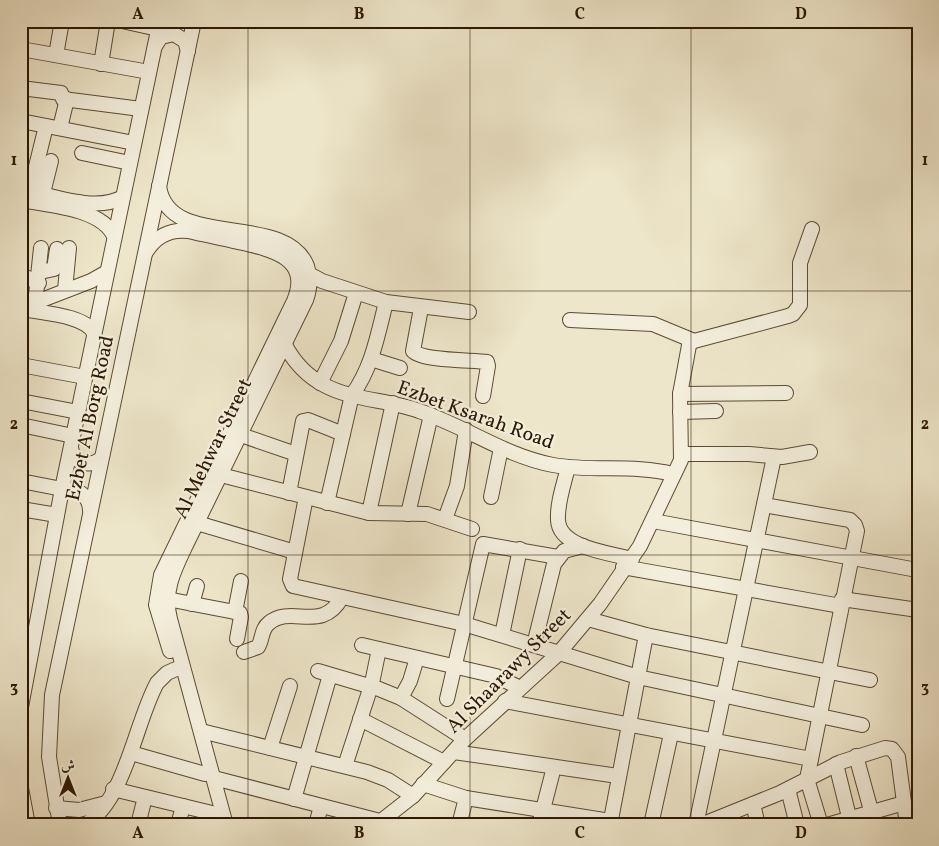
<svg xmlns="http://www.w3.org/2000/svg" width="939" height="846" font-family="Vollkorn,Amiri,serif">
	<rect width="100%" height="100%" fill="#eee6ca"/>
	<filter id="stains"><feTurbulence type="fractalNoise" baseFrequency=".004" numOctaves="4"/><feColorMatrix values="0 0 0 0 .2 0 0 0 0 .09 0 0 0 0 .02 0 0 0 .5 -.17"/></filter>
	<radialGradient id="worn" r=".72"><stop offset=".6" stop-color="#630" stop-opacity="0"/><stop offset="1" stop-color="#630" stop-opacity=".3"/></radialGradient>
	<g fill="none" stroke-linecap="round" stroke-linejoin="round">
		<defs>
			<g id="minor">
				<polyline points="122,21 158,29"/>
				<polyline points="155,46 161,37 174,34 185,41 188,51"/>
				<polyline points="21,49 149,72"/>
				<polyline points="56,55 62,21"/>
				<polyline points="101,64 108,21"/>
				<polyline points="21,88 61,93 63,99 141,109"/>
				<polyline points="21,121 134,143"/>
				<polyline points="60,128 67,99"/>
				<polyline points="82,153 130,163"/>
				<path d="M159,186C168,252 285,210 307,266C311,278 310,289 306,300L186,545C174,570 163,591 170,619L226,825"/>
				<path d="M21,189C50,195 96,213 123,197"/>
				<polyline points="30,191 46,126"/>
				<polyline points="43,193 51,161"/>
				<path d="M21,200C50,206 101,208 114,236"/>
				<path d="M146,252C155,237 170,229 188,231C205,235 221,238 238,242C270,249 312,257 294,301L161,575L156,605L170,651"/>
				<polyline points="40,272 54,269 57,249"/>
				<polyline points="309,274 322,281 386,302 469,312"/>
				<polyline points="21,275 39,283"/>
				<polyline points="65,290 69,248"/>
				<polyline points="35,304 41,248"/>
				<polyline points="21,308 91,281 107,272"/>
				<path d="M421,308L413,351C423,361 472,360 487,362L488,366L483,396"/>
				<path d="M22,309C41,313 85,315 94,333"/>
				<polyline points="570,320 653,324 694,341 788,316 793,314 800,305 800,263 812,229"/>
				<path d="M285,345C294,362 307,376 324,385C351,400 389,400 419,411C465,426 505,456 553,465C593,472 634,464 673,474"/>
				<polyline points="371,359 400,368"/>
				<polyline points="21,365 85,377"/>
				<polyline points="320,383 341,341 356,293"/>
				<polyline points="680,394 786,393"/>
				<polyline points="21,401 78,412"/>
				<polyline points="680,412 716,411"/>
				<polyline points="21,425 73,436"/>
				<polyline points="241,435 296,454"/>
				<path d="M71,448C74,463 88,468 101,459"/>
				<polyline points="682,454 749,454 782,457 810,452"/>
				<path d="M568,467C564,484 557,503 558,520C559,548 610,553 632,559"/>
				<polyline points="221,475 369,513 427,514 472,529"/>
				<polyline points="21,481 62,489"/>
				<path d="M61,492C76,487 89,494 90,510"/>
				<polyline points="289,493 303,421 308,420 343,434"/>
				<polyline points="306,497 290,579 293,586 464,624 638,677 862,725"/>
				<polyline points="491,497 501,448"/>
				<path d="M327,503L352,395C372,368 378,334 386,302"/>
				<polyline points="764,505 850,520 855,525 857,531 807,779 821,825"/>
				<polyline points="21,509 57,515"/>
				<polyline points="369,513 393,403"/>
				<polyline points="408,514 431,415"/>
				<polyline points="445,519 457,486 466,430"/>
				<polyline points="653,521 917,570"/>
				<polyline points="197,523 295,552"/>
				<polyline points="623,567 841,606"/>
				<polyline points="167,599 240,613 241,617 237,639"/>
				<polyline points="842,599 918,610"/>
				<polyline points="192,604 197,586"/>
				<polyline points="235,612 241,581"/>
				<polyline points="588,619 646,635 870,680"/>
				<polyline points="502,635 520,549"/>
				<polyline points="362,645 496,676 520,688"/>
				<polyline points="534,645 554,564 564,551 583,546"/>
				<path d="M244,652L258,647C263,639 261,629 269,623C292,604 322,634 342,597"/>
				<polyline points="318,671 379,689 401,698 465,739"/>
				<polyline points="401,698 410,681 417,658"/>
				<polyline points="447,699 483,544 558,557"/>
				<polyline points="505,701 811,759"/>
				<polyline points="21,707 62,489 160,21"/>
				<polyline points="360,719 444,762"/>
				<polyline points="201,731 367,772 388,780 413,796"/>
				<polyline points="270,748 290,686"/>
				<polyline points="454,752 618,776"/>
				<polyline points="131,753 205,774"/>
				<polyline points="856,756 875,825"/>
				<polyline points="836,764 851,825"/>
				<polyline points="345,766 372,683 379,649"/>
				<polyline points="214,778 380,821"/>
				<polyline points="423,784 466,798 610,821"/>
				<polyline points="21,788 28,825"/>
				<polyline points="113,789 216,814"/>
				<polyline points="788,789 797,825"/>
				<polyline points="294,799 330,675"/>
				<polyline points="753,804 758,825"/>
				<polyline points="56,808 79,810 106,803"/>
				<polyline points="60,825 49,757 52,695 194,21"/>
				<path d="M85,825C126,799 135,723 157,683L167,673L176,669"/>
				<polyline points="138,825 145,797"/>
				<polyline points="178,825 183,806"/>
				<polyline points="316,825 321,806"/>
				<polyline points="376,825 413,796 465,739 558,654 600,604 640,546 681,460 680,394 690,340"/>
				<polyline points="459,825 466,798"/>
				<polyline points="539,825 554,767"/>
				<polyline points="610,825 646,635"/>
				<polyline points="651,825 671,734"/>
				<polyline points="696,825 774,457"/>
				<polyline points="701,825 780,793 841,762 885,748 892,749 898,757 907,825"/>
				<polyline points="827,825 904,803"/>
			</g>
		</defs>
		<!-- minor casing -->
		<use href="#minor" stroke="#5c4b34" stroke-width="16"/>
		<!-- minor -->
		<use href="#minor" stroke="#f4efdd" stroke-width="14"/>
	</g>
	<!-- grid -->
	<path fill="none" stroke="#2b1702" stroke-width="1" stroke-opacity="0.55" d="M248,21V825M470,21V825M691,21V825M21,291H918M21,555H918"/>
	<g text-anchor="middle" stroke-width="4.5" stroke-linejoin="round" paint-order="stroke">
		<!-- street labels -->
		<g font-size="20" fill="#2b1702" stroke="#f4efdd">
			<text transform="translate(476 414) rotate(20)" y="7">Ezbet Ksarah Road</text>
			<text transform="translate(89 418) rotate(-78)" y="7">Ezbet Al Borg Road</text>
			<text transform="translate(212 448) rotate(-64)" y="7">Al Mehwar Street</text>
			<text transform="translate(508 670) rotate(-45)" y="7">Al Shaarawy Street</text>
		</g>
	</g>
	<!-- margin -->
	<rect width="939" height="846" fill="none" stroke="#eee6ca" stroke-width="55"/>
	<!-- north arrow -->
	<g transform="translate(68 778)" stroke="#f4efdd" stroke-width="4" paint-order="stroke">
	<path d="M0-4L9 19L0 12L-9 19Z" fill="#2b1702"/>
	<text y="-8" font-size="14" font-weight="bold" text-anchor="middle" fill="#2b1702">ش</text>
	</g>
	<rect x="28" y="28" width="884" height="790" fill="none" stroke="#2b1702" stroke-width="2"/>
	<g font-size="16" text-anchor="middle" font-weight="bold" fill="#2b1702">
		<text x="138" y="19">A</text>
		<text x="359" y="19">B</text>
		<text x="580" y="19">C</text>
		<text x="801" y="19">D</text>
		<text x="14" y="165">1</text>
		<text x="925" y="165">1</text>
		<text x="14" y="429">2</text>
		<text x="925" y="429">2</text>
		<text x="14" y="692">3</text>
		<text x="925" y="692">3</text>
		<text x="138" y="838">A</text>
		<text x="359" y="838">B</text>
		<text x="580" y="838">C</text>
		<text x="801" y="838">D</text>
	</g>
	<rect width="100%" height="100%" filter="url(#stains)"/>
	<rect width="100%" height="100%" fill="url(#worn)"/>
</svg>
